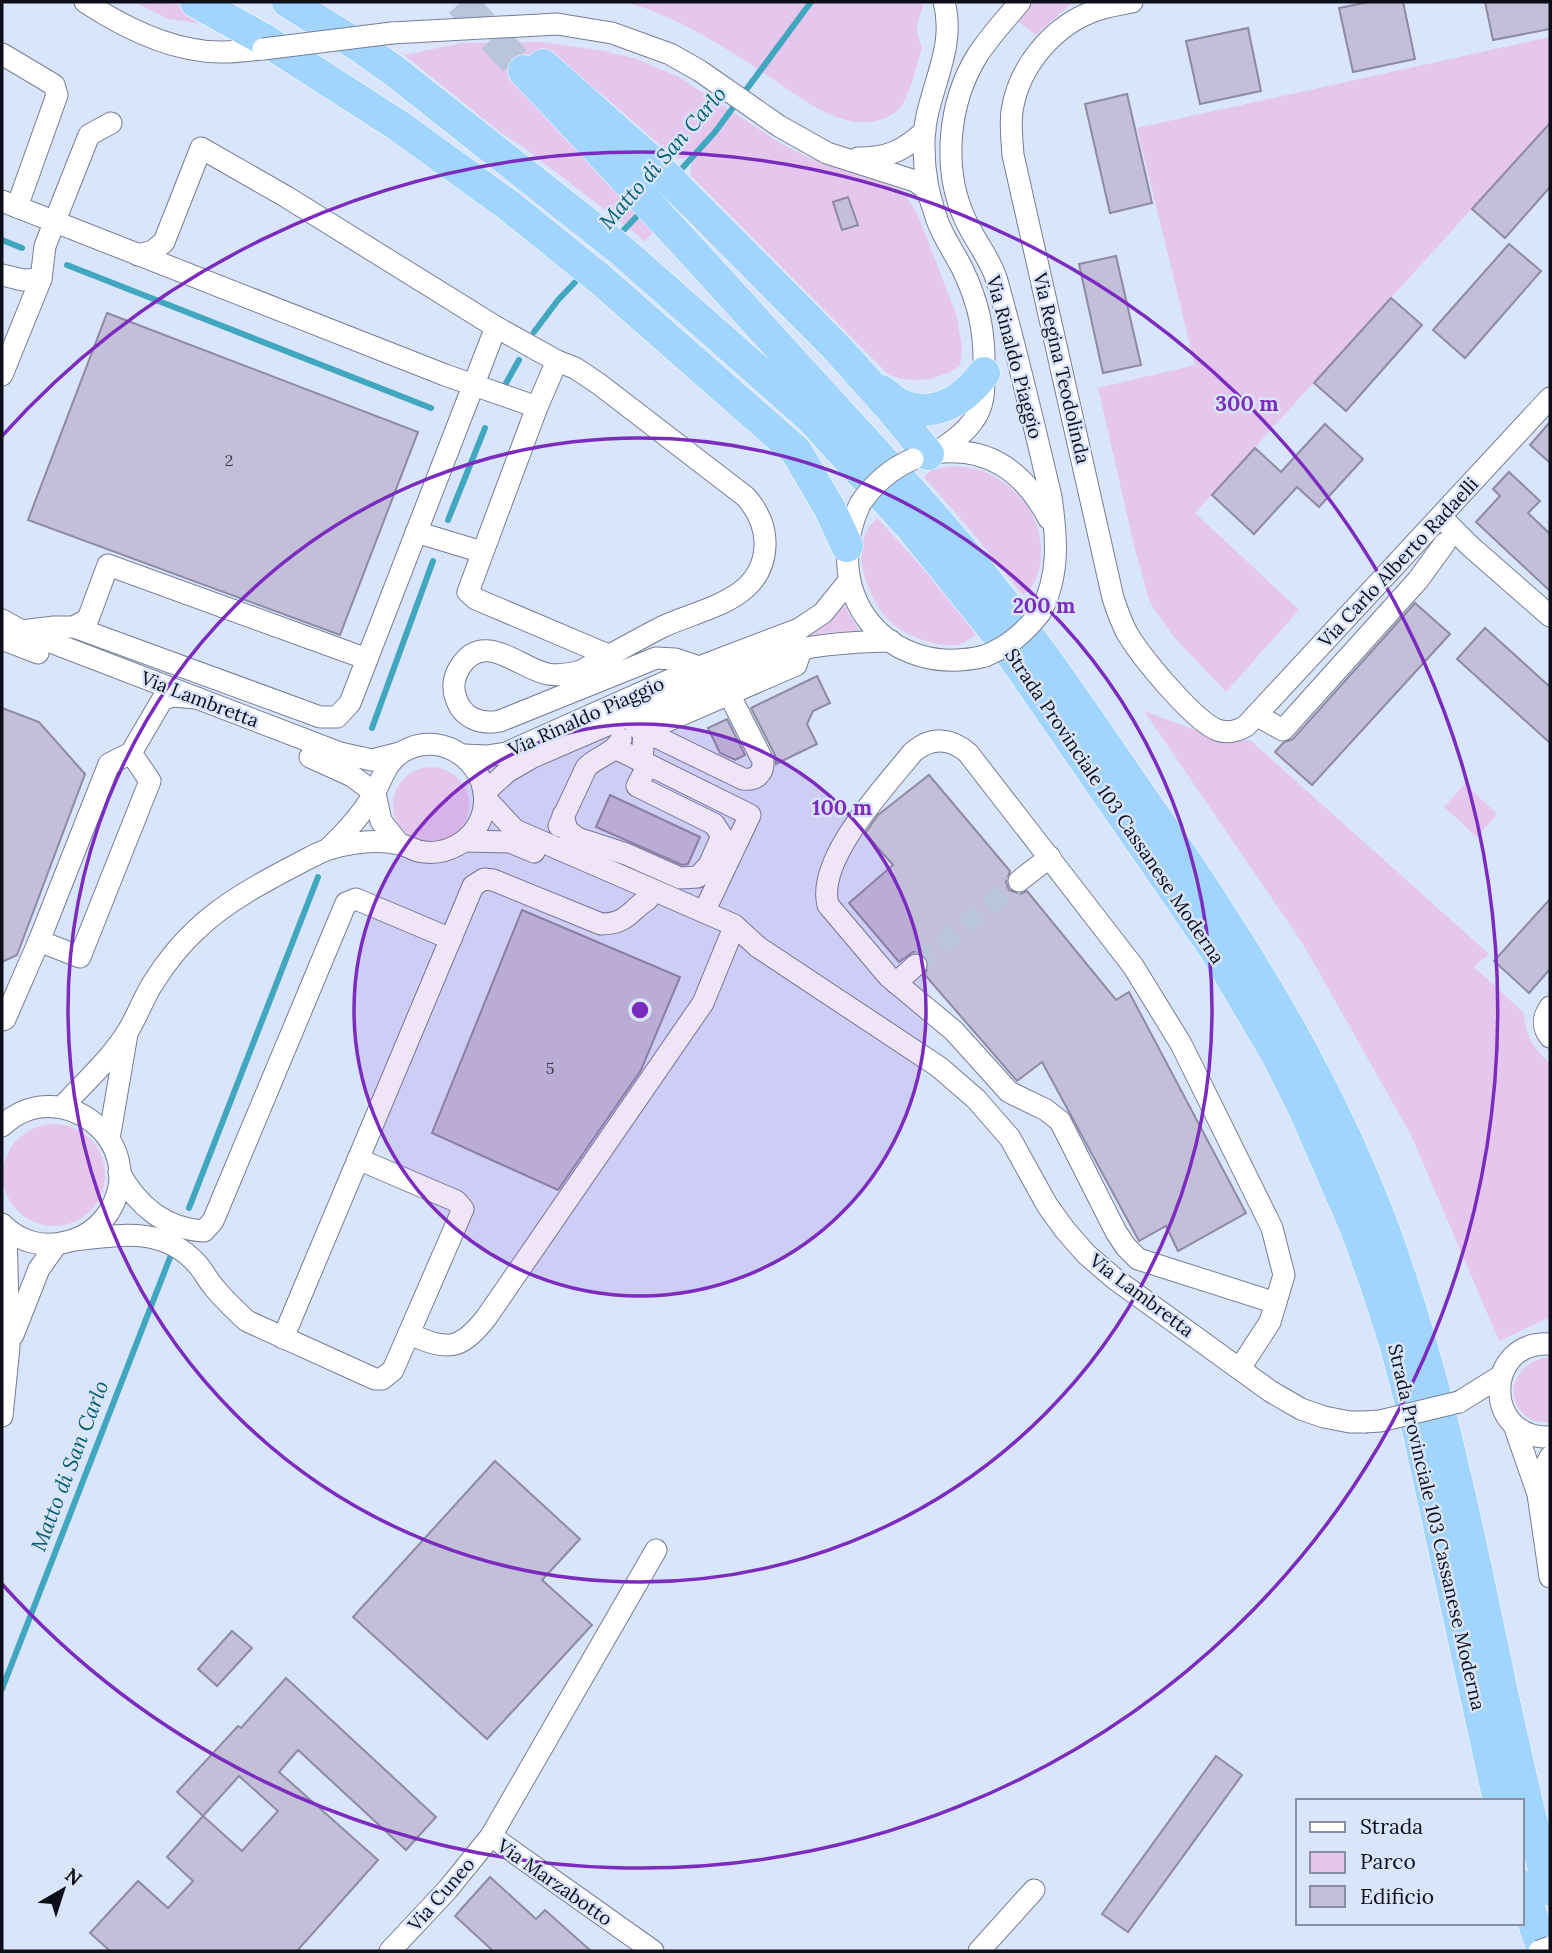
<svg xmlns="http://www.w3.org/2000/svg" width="1552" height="1953" font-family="Lora,serif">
	<rect width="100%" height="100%" fill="#d9e4fd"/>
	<!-- green -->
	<g fill="#e5c7ed">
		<polygon points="134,2 172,2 219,26 169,19"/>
		<path d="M625,2H924C919,24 912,23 922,47C917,64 909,101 897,111C883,122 863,125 846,120C817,112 792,92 767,75C723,46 677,16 625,2Z"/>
		<polygon points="1034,2 1073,2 1036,35 1016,20"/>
		<polygon points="1550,37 1550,123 1195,513 1299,610 1226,692 1174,637 1150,603 1134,545 1098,388 1195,365 1137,128"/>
		<path d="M542,42L604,51L637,59L679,77L780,143L809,158L843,165L903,191L918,215L956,314L962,346L960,366C936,381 915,384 889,375L690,175L692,158L676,159L604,96L541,54L654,231L645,241L522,146L501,133L404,55L462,43Z"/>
		<path d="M952,466C967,467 981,469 994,476C1006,483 1019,494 1027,505C1044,530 1049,576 1023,595L972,532L924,477L931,470Z"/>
		<path d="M877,518L922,567L976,634C972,637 968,641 963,643C956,647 944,645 937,644C919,640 897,631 885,616C865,590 848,543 877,518Z"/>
		<polygon points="842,602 859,631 831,632 809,636 826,624"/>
		<path d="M1144,711L1225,741L1250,740L1489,954L1474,967L1524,1013C1526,1038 1532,1046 1550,1063V1317L1499,1341L1411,1135L1303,944Z"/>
		<circle cx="431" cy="805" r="38"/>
		<polygon points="1465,784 1497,814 1477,837 1444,807"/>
		<circle cx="54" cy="1175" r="51"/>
		<path d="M1542,1358H1550V1422C1509,1426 1498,1372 1542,1358Z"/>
	</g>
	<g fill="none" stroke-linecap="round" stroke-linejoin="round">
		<!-- stream -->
		<g stroke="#40a7bf" stroke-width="6">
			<polyline points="677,174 715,132 811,2"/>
			<polyline points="617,237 643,210"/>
			<polyline points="2,240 22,248"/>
			<polyline points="67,265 431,408"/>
			<polyline points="534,332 558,300 581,276"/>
			<polyline points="505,385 519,360"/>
			<polyline points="448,520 485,428"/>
			<polyline points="372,728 433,561"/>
			<polyline points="189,1208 318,877"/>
			<polyline points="2,1689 171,1255"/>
		</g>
	</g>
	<!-- building -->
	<g fill="#c3bfd9" stroke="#8e8aa3" stroke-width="2" fill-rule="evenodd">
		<polygon points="1369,2 1403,2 1415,59 1353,72 1339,8"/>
		<polygon points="1485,2 1550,2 1550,29 1493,40"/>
		<polygon points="1248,28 1261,91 1200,104 1186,41"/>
		<polygon points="1127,94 1152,203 1110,213 1085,104"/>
		<polygon points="1550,123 1550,187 1505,238 1472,209"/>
		<polygon points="848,197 858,225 842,230 833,202"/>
		<polygon points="1509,244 1541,271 1465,358 1433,330"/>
		<polygon points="1116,256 1141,365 1103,373 1079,264"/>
		<polygon points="1391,298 1422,325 1346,411 1314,383"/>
		<polygon points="107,313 418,432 340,635 28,520"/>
		<polygon points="1550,422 1550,463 1530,445"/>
		<polygon points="1325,424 1363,459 1319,507 1297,487 1254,534 1212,495 1255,448 1281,472"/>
		<polygon points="1509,472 1540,501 1528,513 1550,534 1550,591 1476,522 1500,496 1493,489"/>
		<polygon points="1415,603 1450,634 1312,785 1275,752 1283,743 1293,739"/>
		<polygon points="1485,628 1550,687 1550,743 1457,659"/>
		<polygon points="817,676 830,703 813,711 807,724 817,744 776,764 775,755 751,708"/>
		<polygon points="2,708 39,722 85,774 17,955 2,962"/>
		<polygon points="727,719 745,755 735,760 720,753 708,728"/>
		<polygon points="929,775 1010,871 1006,882 1009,890 1020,894 1027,891 1116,1000 1129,992 1246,1213 1178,1251 1166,1226 1139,1241 1042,1062 1017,1081 925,975 929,963 925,956 919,952 913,952 899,962 849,903 893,865 865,833 866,832 878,815"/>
		<polygon points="610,795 700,837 688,864 682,865 596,827"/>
		<polygon points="1550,899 1550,969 1529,993 1494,961"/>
		<polygon points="522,910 680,977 641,1070 558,1190 432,1133"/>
		<polygon points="495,1461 580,1539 542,1580 592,1625 487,1739 353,1617"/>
		<polygon points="232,1631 252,1648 217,1686 198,1669"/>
		<path d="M286,1678L436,1817L406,1850L298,1750L279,1772L378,1860L297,1951H110L90,1933L138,1881L168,1908L193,1881L167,1857L203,1816L177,1792L238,1726L241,1728ZM239,1776L278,1811L242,1851L203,1816Z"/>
		<polygon points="1216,1756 1242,1775 1128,1932 1102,1914"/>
		<polygon points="490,1877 536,1919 545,1910 591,1951 493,1951 455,1916"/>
	</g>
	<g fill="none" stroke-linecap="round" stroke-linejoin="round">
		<!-- minor-tunnel -->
		<polyline stroke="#bac4db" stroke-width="21" stroke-dasharray="21 10" stroke-linecap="butt" points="916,965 1019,881"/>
		<!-- highway-tunnel -->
		<polyline stroke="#bac4db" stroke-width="32" stroke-dasharray="32 16" stroke-linecap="butt" points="461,2 524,71"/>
		<defs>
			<g id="minor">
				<path d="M85,2C126,29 174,53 224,52C237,52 250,50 263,49"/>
				<path d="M1020,2C1006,19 989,37 977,56C948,103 942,169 965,219C974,240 991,259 997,281C1017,352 1034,425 1051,497C1057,538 1060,576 1040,613"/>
				<path d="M1132,2C1121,4 1110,6 1100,9C1055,23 1019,65 1012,111C1010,126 1012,140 1013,155L1113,598C1117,610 1121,622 1127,633C1141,657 1191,717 1215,729C1226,734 1236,732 1246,726L1550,398"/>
				<polyline points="392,33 557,24 612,33 670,54 700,71 779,126 827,153 915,181 925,188 932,203"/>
				<polyline points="2,54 54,85 57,95 17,207"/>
				<path d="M858,158C888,158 903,151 925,131"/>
				<polyline points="2,201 445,375 537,407"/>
				<path d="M138,255L153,251L164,242L201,148L285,196L496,327L557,361L575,368L599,384L746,497C758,511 766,527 765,546C763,601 702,608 662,627C635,641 608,656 581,671C570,674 560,676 548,674C520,669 484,629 460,667C454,676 452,688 456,698C462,718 481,725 500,721L656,658L675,659L699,667"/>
				<polyline points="2,275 23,280 41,279"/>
				<polyline points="557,361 537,407 468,592 476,599 608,655"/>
				<polyline points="2,375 41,279 45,246 89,135 111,123"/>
				<path d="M937,452C950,443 964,434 973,421C985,405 984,389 984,370C985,332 979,303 962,268C954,252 943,237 937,220C929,198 924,171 924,147C922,97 958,53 944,2"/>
				<path d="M934,453C989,445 1025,473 1049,519"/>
				<path d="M860,504C818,595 888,680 985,656"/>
				<polyline points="1441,517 1470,546 1550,616"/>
				<polyline points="416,532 482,552"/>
				<polyline points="2,620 22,631 340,753 372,760 400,753"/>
				<polyline points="74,627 88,619 108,565 367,659"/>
				<polyline points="22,631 54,627 74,627 320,717 337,717 350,703 496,327"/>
				<polyline points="2,639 38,653"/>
				<polyline points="1256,715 1283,730 1418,580 1445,543"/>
				<polyline points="636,727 644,731 796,665 802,647"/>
				<polyline points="615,748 750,815 704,912"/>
				<polyline points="131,753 109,764 39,941 80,957 150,781 131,753 162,700 172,696 197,698"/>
				<polyline points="463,755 487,756 506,753 699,667 799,629 823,613 848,582"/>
				<polyline points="310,757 352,776 375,793"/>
				<path d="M642,762L644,731L743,779C756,781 764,773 763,761L729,694"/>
				<polyline points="375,793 381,821 399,844"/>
				<path d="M484,793L507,772L533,757L765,657C810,645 845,642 891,641"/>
				<polyline points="485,798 515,830 734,925 758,947 939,1067 976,1099 1010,1138 1047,1205 1065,1230 1086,1254 1115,1279 1270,1391 1301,1409 1324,1417 1350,1422 1364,1422"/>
				<polyline points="563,815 567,830 577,838 626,854 680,878 698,877 709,865 722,836 714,824 637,786 648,765"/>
				<path d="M559,826L586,768C595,757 617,753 621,739"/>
				<polyline points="464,841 510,842 534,852"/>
				<polyline points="1019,881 1050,857"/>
				<polyline points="896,983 916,965"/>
				<path d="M1550,1007C1543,1017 1542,1027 1550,1037"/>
				<polyline points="2,1020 5,1019 39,941"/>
				<path d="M62,1107C84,1083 110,1060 128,1031C138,1015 144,996 155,980C166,963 180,945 195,931C228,899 271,878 311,857C334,844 372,838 399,844C405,845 412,849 418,851C445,857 473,842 482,816C497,769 444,726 402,752C385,763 383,779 373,795C361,816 346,832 329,848"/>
				<path d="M2,1126C60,1071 152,1143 109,1212C99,1227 84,1238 66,1242C43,1248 19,1242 2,1224"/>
				<polyline points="109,1139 127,1034"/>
				<path d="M119,1172C137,1205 165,1229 204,1231L213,1221L346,903L356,899L451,939"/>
				<path d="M75,1240C120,1235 163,1226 197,1264C203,1270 207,1279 213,1286C223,1299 235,1310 247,1321L375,1379H382L393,1370L463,1209L456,1201L358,1159"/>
				<path d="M409,1334C447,1350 459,1352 486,1318L703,1003L730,937"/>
				<polyline points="13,1335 39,1269 56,1245"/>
				<path d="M283,1338L473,886L484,879L493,880L601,924C627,924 629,911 648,899"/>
				<path d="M1550,1344C1483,1340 1483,1440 1550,1437"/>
				<path d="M1240,1368L1270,1322L1284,1275L1272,1228L1181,1044L1133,966L968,753C950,737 931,737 913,752C885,787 816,859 828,905L889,977L954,1031L1009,1092L1046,1110L1060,1121L1116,1232L1126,1247L1138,1259L1276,1303"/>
				<polyline points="1459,1402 1501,1376"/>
				<polyline points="2,1416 9,1347 6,1229"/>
				<polyline points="1514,1425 1538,1494 1550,1577"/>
				<polyline points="1538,1494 1543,1471 1550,1457"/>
				<polyline points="491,1836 653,1951"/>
				<polyline points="390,1951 448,1889 491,1836 656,1550"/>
				<polyline points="979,1951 1034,1890"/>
			</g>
			<g id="highway">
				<polyline points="196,2 265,40 399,126 508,205 600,279 796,451 830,509 847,546"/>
				<polyline points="288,2 359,46 397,73 622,251 810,417 911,527 999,636 1214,948 1277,1055 1305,1111 1355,1226 1376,1284 1395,1343 1419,1434 1499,1801"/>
				<polyline points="543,65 652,162 835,346 888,405 928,454"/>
				<path d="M524,71C617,169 709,269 800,370C860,436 922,501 978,570C1041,648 1096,732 1153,814C1244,946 1325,1074 1382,1225C1438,1376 1469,1535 1502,1692C1517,1758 1530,1824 1550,1890"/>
				<path d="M882,391C887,395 893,401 899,404C934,420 964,400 984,373"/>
				<polyline points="1522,1886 1543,1951"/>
			</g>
		</defs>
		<!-- minor casing -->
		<use href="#minor" stroke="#757e95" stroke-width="23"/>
		<!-- highway casing -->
		<use href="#highway" stroke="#fff" stroke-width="33"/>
		<!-- minor -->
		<use href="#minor" stroke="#fff" stroke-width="21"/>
		<!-- highway -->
		<use href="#highway" stroke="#a2d5fd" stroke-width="32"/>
		<defs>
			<g id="minor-bridge">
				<polyline points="263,49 392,33"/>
				<path d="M860,504C874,483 890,469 913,459"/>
				<path d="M985,656C1009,646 1024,633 1040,613"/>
				<polyline points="1364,1422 1380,1421 1459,1402"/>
				<polyline points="1539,1951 1550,1947"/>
			</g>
		</defs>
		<!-- minor-bridge casing -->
		<use href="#minor-bridge" stroke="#757e95" stroke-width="23" stroke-linecap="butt"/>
		<!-- minor-bridge -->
		<use href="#minor-bridge" stroke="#fff" stroke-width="21"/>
	</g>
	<!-- distance rings -->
	<circle cx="640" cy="1010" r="286" fill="#7b2cbf" fill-opacity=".12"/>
	<g fill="none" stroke="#7b2cbf" stroke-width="3.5">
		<circle cx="640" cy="1010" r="286"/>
		<circle cx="640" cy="1010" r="572"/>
		<path d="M2 436A858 858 0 1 1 2 1584"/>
	</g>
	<g text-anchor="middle" stroke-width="5" stroke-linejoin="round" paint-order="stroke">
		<!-- number labels -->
		<g font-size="16" fill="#3a3b48">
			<text x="229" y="466">2</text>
			<text x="550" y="1074">5</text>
		</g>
		<!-- street labels -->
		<g font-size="19" fill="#0c0f18" stroke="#d9e4fd">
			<text transform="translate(1015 357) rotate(75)" y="7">Via Rinaldo Piaggio</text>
			<text transform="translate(1062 368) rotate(77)" y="7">Via Regina Teodolinda</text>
			<text transform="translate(1398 562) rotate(-47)" y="7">Via Carlo Alberto Radaelli</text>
			<text transform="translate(200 699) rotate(21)" y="7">Via Lambretta</text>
			<text transform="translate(586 716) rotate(-24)" y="7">Via Rinaldo Piaggio</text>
			<text transform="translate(1115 806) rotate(56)" y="7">Strada Provinciale 103 Cassanese Moderna</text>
			<text transform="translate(1142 1295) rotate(37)" y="7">Via Lambretta</text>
			<text transform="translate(1437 1527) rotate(77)" y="7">Strada Provinciale 103 Cassanese Moderna</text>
			<text transform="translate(555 1882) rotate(35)" y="7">Via Marzabotto</text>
			<text transform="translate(441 1894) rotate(-49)" y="7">Via Cuneo</text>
		</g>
		<!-- water labels -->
		<g font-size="21" font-style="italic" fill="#035e6f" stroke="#d9e4fd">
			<text transform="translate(663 158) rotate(-49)" y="7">Matto di San Carlo</text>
			<text transform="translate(70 1466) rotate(-69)" y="7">Matto di San Carlo</text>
		</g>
	</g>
	<circle cx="640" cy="1010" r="10" fill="#7b2cbf" stroke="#d9e4fd" stroke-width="3.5"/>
	<g font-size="21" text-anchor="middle" font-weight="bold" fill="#7b2cbf" stroke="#d9e4fd" stroke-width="5" stroke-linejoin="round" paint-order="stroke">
		<text x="1247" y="411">300 m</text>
		<text x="1044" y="613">200 m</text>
		<text x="842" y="815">100 m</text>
	</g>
	<!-- border -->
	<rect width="1552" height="1953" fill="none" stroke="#0c0f18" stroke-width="7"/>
	<!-- legend -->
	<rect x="1296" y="1799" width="228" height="126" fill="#d9e4fd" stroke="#878fa1" stroke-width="2"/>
	<rect x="1310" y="1822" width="35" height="10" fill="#ffffff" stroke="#878fa1" stroke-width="2"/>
	<text x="1360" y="1834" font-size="21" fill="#0c0f18">Strada</text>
	<rect x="1310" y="1852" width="35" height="21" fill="#e5c7ed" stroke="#878fa1" stroke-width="2"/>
	<text x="1360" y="1869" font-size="21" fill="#0c0f18">Parco</text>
	<rect x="1310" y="1886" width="35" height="21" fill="#c3bfd9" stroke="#878fa1" stroke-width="2"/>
	<text x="1360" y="1904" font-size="21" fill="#0c0f18">Edificio</text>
	<!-- north arrow -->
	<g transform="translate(63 1890) rotate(39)" stroke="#d9e4fd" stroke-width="5" paint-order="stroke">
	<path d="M0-5L12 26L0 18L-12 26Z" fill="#0c0f18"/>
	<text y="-10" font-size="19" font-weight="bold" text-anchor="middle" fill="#0c0f18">N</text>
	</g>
</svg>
